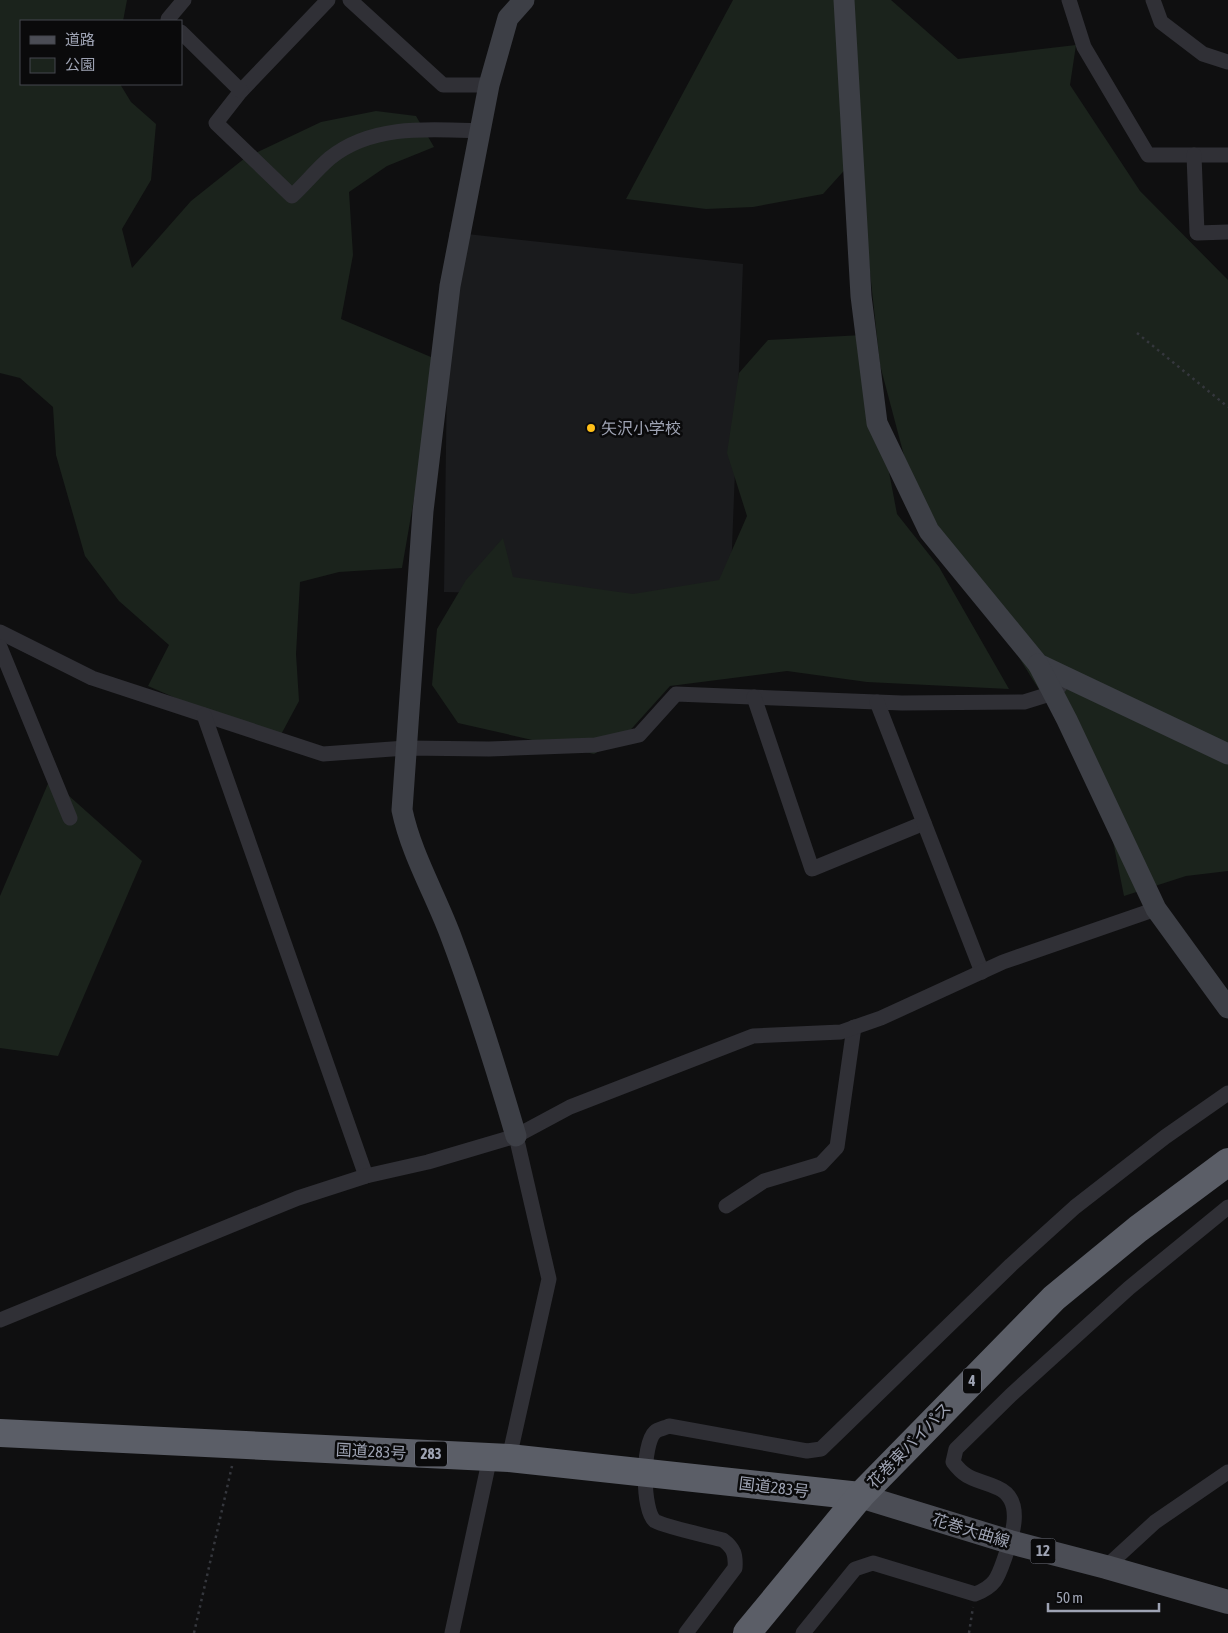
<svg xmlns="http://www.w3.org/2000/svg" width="1228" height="1633" font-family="'Asap Condensed','Noto Sans JP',sans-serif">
	<rect width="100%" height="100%" fill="#0f0f10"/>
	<!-- built -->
	<polygon fill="#1a1b1d" points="449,232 743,264 730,599 444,592"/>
	<!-- green -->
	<g fill="#1b231c">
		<polygon points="0,0 127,0 123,21 21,21 21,84 120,84 131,102 156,124 151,180 122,229 132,268 191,201 245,158 321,122 376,111 416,116 434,147 387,166 349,192 353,255 341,319 438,360 402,568 339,572 300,582 296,654 299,701 277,742 148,686 169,645 119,601 85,556 56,455 53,407 20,378 0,373"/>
		<polygon points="733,0 891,0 958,59 1076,45 1070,85 1140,191 1228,280 1228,871 1186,876 1124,896 1102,786 1033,680 911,482 880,365 864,216 860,153 823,194 753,207 706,209 626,199"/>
		<polygon points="863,335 897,514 939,567 1009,689 867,682 787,671 670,686 625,736 594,754 458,723 432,685 437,629 466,580 503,538 513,577 633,594 719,580 747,516 727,453 739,373 768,340"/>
		<polygon points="50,779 142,861 58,1056 0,1048 0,896"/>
	</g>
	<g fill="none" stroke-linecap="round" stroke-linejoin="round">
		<!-- path -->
		<g stroke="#35373d" stroke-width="2.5" stroke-dasharray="2.5 4" stroke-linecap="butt">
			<polyline points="1137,333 1228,407"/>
			<polyline points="194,1633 232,1466"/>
			<polyline points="969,1633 973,1607"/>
		</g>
		<!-- street -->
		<g stroke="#303036" stroke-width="15">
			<path d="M328,0L241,91L216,123L292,196C305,184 317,169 330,158C372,124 430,129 479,131"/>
			<polyline points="350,0 443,85 489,85"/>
			<polyline points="1069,0 1084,47 1148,155 1228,155"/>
			<polyline points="1153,0 1161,22 1203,54 1228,62"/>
			<polyline points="170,21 168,19 184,0"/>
			<polyline points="181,32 241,91"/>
			<polyline points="1194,155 1197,233 1228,232"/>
			<polyline points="0,632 92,678 323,754 406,748 489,749 595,745 639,735 676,694 902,703 1024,702 1053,693 1060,686"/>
			<polyline points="0,647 70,818"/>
			<polyline points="754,697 812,869 924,823"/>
			<polyline points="877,702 982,972"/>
			<polyline points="204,715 366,1176"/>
			<polyline points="726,1206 764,1181 821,1164 837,1147 854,1027"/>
			<polyline points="0,1320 298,1198 366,1176 428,1162 516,1136 570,1107 753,1036 841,1032 881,1018 1003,962 1156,909"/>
			<polyline points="509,1458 549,1279 516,1136"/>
			<polyline points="1106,1567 1155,1522 1228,1472"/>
			<polyline points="452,1633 490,1457"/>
			<path d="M686,1633L735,1568C736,1555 734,1548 723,1540C711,1537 663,1526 655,1521C642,1511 642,1444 655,1432C658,1429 665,1428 669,1426L807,1451L821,1449L1011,1265L1075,1207L1165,1137L1228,1093"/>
			<path d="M803,1633L855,1569L873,1563L975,1594C996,1586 998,1577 1005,1557C1012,1537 1025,1500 998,1488C977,1478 968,1482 953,1462L956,1449L1011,1395L1129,1288L1228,1207"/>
		</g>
		<!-- secondary -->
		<g stroke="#3d3f46" stroke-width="21">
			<polyline points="844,0 861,296 877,423 929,531 1038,664 1228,754"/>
			<polyline points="1038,664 1067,720 1156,909 1228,1008"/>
			<path d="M516,1136C496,1068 475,1000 450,934C434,892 411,853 402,810L423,511L450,286L489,85L508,18L524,0"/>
		</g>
		<!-- primary -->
		<polyline stroke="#4b4d55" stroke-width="24" points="860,1496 1010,1542 1106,1567 1228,1602"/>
		<!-- highway -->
		<g stroke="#5b5e67" stroke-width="28">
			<polyline points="0,1433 509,1458 860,1496"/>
			<polyline points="747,1633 860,1496 1054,1298 1138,1229 1228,1162"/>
		</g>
	</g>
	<!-- markers -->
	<circle fill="#ffbf18" stroke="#0a0a0b" stroke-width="2" cx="591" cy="428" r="5"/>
	<g text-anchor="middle" stroke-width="5" stroke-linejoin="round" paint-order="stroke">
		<!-- shield labels -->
		<g fill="#0a0a0b" stroke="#727581" stroke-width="1">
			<rect x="963" y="1368.5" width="18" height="25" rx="4"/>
			<rect x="415" y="1441.5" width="32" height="25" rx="4"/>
			<rect x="1030.5" y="1538.5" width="25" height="25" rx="4"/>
		</g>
		<g font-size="15" font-weight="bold" fill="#9ea3b3">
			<text x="972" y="1386">4</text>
			<text x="431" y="1459">283</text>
			<text x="1043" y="1556">12</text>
		</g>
		<!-- poi labels -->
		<g font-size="16" fill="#9ea3b3" stroke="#0a0a0b" text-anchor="start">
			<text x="601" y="434">矢沢小学校</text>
		</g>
		<!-- street labels -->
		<g font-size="16" fill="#9ea3b3" stroke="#0a0a0b">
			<text transform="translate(909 1445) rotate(-46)" y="6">花巻東バイパス</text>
			<text transform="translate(371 1451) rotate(3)" y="6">国道283号</text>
			<text transform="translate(774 1487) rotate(7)" y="6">国道283号</text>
			<text transform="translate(971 1530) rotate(17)" y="6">花巻大曲線</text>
		</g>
	</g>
	<!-- legend -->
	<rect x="20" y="20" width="162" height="65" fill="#0a0a0b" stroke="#45474e"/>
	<rect x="30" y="36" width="25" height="8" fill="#4b4d55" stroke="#45474e"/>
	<text x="65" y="45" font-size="15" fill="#9ea3b3">道路</text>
	<rect x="30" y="58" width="25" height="15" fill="#1b231c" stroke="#45474e"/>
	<text x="65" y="70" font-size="15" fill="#9ea3b3">公園</text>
	<!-- scale -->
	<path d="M1048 1603v8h111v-8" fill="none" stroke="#9ea3b3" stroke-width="2.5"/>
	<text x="1056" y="1603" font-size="15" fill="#9ea3b3" stroke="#0a0a0b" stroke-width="4" paint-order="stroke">50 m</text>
</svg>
